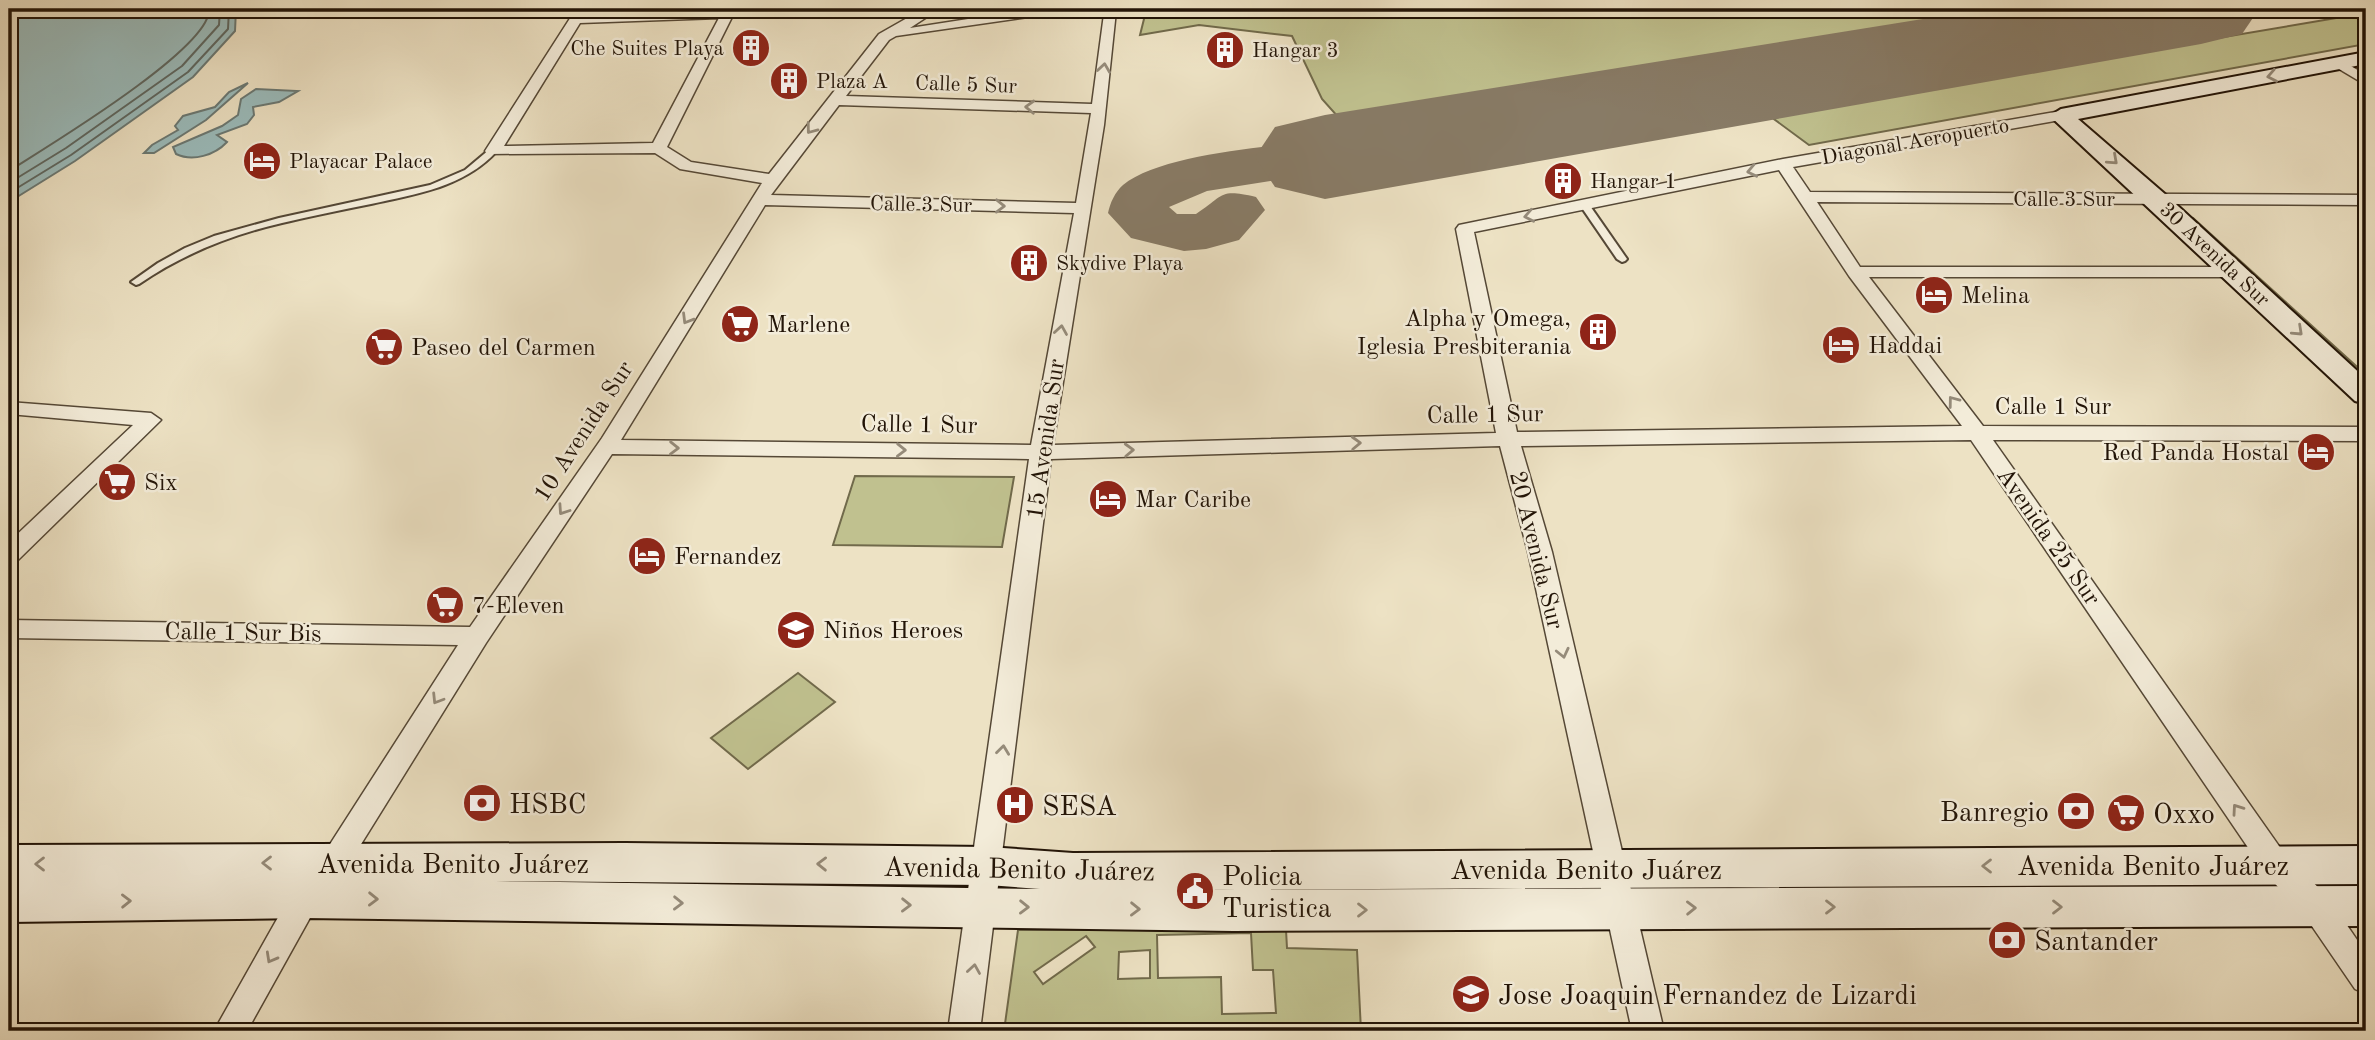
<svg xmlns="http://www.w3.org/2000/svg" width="2375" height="1040" font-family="'Old Standard TT',serif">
	<rect width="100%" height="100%" fill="#ede2c4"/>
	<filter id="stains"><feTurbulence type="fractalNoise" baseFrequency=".00286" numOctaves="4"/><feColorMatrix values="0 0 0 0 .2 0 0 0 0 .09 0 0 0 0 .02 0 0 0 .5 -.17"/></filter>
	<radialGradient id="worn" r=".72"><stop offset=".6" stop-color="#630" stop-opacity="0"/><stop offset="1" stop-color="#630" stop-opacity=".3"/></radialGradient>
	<!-- green -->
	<g fill="#c0c18f" stroke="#716a4b" stroke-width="2" fill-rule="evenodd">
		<polygon points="1159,9 2012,9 1434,105 1339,118 1322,99 1292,36 1199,25 1140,35 1146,11"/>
		<polygon points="2366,13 2366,44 1809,145 1767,114"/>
		<polygon points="2186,217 2193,218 2366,375 2366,382"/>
		<polygon points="855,476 1014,477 1002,547 833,545"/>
		<polygon points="798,673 835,702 748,769 711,738"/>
		<path d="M1018,930H1286L1287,948L1357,950L1361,1031H1004ZM1251,933L1253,970H1273L1276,1013L1222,1014L1221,977L1158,978L1157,935ZM1086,936L1095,947L1043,984L1034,972ZM1150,950V978L1118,979L1119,952Z"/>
	</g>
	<!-- water -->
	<g fill="#9bbcbc" stroke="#6b7974" stroke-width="2">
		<polygon points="9,9 236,9 235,31 193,77 75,161 9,202"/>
		<polygon points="248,83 206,120 154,153 144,153 152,145 178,130 175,126 183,116 215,107 229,92"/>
		<path d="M256,89L298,91L279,102L253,107L254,115L247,124L217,135L227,142C215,155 193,162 176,154L173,147L222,126L238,115L241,99Z"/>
	</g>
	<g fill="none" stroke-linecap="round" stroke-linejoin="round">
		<!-- shore -->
		<g stroke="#5e6862" stroke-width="2">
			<path d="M9,171C45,148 212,48 209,9"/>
			<polyline points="9,183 66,148 182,66 219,25 220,9"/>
			<polyline points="9,193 71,155 188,72 228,29 229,9"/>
		</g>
		<!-- taxiway -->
		<path fill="#887b66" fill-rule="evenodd" d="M1325,140L1345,145L1353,157L1345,169L1207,191L1169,207L1177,214H1196C1224,196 1218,188 1256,197L1265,210L1239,240L1206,249L1184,251L1131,238L1108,213C1110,203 1115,192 1123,185C1162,153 1275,146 1325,140Z"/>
		<!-- runway -->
		<polygon fill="#887b66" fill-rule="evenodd" points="1985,9 2259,9 2242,34 2201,44 1325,199 1275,187 1255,157 1275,127 1325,115"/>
		<defs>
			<g id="lane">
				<path d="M490,149L497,151C464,187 417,194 371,204C341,210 311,216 282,223C230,235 183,254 139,284L136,285L131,282L158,263L185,248L214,236L279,218L430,185L465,170Z"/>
				<polygon points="1585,202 1588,203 1627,259 1625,261 1622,262 1617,259 1580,205"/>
			</g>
			<g id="street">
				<path d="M576,9H588L585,15L736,9L667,147L691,162L769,174L879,34L923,9H939L910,28L1032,9H1063L1056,13L896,36L889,40L846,96L1092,104L1104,14L1116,11L1104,125L1053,445L1496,433L1456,229L1459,225L1783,159L2061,111L2069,116L2066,119L1793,167L1810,192L2366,195V205L1817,202L1860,267H2235L2244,272L2235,277H1869L1983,426L2366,427V441L1993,440L2286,856L2327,896L2366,953V994L2355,989L2305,916L2266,874L1971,440L1521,446L1552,552L1664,1031H1632L1528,552L1500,446L1051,459L980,1031H948L1029,459L612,454L486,643L345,870L316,907L247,1031H214L294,889L325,852L458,645L9,638V620L470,627L602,438L762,183L680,169L655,153L487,154L485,151ZM719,18L653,143L504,146L580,23ZM839,105L1091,113L1076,203L771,195ZM1779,170L1849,276L1962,426L1517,432L1474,232ZM765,205L1074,213L1031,445L621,440Z"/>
				<polygon points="2339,59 2366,75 2366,85 2334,66 2332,63"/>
				<polygon points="9,402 151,413 161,420 17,561 9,563 9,542 133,425 9,414"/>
			</g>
			<g id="secondary">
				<polygon points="2366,52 2366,64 2078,119 2166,195 2366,379 2366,404 2355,401 2050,116 2061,109"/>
				<path d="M625,843L988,847L1073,853L2366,846V884L1173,890L2366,886V926L1234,931L305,918L9,922V845ZM495,881L988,885L1040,889Z"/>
			</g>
		</defs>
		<!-- lane casing -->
		<use href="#lane" stroke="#554836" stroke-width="4"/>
		<!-- street casing -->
		<use href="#street" stroke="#554836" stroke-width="3"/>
		<!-- secondary casing -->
		<use href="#secondary" stroke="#221407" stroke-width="4"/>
		<!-- lane -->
		<use href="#lane" fill="#f3ecd9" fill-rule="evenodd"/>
		<!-- street -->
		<use href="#street" fill="#f3ecd9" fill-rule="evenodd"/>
		<!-- secondary -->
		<use href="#secondary" fill="#f3ecd9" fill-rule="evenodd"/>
	</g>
	<!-- one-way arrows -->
	<defs><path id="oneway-chevron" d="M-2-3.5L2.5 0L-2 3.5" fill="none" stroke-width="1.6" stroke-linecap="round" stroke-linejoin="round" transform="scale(1.75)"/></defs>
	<g stroke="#958b7a">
		<use href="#oneway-chevron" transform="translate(1104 68) rotate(-82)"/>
		<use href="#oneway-chevron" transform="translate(2272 76) rotate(169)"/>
		<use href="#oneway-chevron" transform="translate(1030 107) rotate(-178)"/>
		<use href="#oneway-chevron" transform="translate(811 129) rotate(127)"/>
		<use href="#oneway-chevron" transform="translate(2113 160) rotate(42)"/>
		<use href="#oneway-chevron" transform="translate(1752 171) rotate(168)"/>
		<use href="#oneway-chevron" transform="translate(1000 206) rotate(1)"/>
		<use href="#oneway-chevron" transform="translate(1529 216) rotate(169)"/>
		<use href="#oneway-chevron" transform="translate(687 319) rotate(121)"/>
		<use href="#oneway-chevron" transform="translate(1061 330) rotate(-81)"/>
		<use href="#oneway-chevron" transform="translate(2298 331) rotate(43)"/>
		<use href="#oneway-chevron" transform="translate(1953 401) rotate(-127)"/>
		<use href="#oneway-chevron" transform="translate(1356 443) rotate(-2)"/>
		<use href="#oneway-chevron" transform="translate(674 448) rotate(1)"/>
		<use href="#oneway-chevron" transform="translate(901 450) rotate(1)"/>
		<use href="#oneway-chevron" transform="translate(1129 450) rotate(-2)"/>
		<use href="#oneway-chevron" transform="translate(563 510) rotate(124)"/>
		<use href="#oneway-chevron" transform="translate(1563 653) rotate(77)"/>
		<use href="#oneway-chevron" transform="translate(437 699) rotate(122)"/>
		<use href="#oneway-chevron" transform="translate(1003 750) rotate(-83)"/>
		<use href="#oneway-chevron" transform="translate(2237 809) rotate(-125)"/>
		<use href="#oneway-chevron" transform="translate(267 863) rotate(180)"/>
		<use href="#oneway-chevron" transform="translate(40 864) rotate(180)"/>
		<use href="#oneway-chevron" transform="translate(822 864) rotate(-179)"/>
		<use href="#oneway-chevron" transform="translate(1987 866) rotate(180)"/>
		<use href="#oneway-chevron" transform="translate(373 899) rotate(1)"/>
		<use href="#oneway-chevron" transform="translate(126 901) rotate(-1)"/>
		<use href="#oneway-chevron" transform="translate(678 903) rotate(1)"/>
		<use href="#oneway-chevron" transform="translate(906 905) rotate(1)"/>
		<use href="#oneway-chevron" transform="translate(1024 907) rotate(1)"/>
		<use href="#oneway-chevron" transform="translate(1830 907)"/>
		<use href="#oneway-chevron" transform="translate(2057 907)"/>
		<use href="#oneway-chevron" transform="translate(1691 908) rotate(-1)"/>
		<use href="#oneway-chevron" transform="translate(1135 909) rotate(1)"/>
		<use href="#oneway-chevron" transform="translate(1362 910)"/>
		<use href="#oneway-chevron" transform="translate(271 958) rotate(119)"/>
		<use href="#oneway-chevron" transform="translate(974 969) rotate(-81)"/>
	</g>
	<!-- icons -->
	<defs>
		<symbol id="building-disc" viewBox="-11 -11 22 22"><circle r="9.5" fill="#8f2418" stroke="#f3ecd9"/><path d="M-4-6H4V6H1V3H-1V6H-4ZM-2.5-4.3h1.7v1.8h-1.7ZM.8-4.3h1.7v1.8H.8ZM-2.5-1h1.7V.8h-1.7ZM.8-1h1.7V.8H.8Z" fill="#fff"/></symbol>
		<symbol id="hotel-disc" viewBox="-11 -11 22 22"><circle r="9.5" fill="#8f2418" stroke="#f3ecd9"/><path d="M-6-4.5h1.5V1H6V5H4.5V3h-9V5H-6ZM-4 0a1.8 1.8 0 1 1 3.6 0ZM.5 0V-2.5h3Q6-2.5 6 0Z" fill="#fff"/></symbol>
		<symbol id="supermarket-disc" viewBox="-11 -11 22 22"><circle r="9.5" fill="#8f2418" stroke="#f3ecd9"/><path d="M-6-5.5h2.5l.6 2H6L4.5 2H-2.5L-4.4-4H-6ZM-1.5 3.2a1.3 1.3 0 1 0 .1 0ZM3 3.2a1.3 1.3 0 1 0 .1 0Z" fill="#fff"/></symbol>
		<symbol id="school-disc" viewBox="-11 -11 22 22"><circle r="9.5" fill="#8f2418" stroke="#f3ecd9"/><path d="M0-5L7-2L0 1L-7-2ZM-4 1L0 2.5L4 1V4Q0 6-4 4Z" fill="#fff"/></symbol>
		<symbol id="bank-disc" viewBox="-11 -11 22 22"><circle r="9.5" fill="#8f2418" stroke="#f3ecd9"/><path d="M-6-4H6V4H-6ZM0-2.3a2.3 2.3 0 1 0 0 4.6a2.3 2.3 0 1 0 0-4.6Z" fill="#fff"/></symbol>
		<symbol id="hospital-disc" viewBox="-11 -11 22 22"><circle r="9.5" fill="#8f2418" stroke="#f3ecd9"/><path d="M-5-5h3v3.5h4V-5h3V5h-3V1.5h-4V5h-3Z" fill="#fff"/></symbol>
		<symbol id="civic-disc" viewBox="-11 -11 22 22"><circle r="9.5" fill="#8f2418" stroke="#f3ecd9"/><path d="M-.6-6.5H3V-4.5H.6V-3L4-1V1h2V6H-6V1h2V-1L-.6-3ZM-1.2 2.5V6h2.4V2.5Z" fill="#fff"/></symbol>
	</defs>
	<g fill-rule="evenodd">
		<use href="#building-disc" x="729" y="26" width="44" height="44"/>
		<use href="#building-disc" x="1203" y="28" width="44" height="44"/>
		<use href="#building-disc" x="767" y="59" width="44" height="44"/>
		<use href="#hotel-disc" x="240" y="139" width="44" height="44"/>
		<use href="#building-disc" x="1541" y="159" width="44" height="44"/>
		<use href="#building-disc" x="1007" y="241" width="44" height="44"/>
		<use href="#hotel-disc" x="1912" y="273" width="44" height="44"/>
		<use href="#supermarket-disc" x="718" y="302" width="44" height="44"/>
		<use href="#building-disc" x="1576" y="310" width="44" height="44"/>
		<use href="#hotel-disc" x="1819" y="323" width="44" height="44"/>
		<use href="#supermarket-disc" x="362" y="325" width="44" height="44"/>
		<use href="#hotel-disc" x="2294" y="430" width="44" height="44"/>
		<use href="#supermarket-disc" x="95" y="460" width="44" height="44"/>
		<use href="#hotel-disc" x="1086" y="477" width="44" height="44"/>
		<use href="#hotel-disc" x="625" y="534" width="44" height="44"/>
		<use href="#supermarket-disc" x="423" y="583" width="44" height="44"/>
		<use href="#school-disc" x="774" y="608" width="44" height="44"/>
		<use href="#bank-disc" x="460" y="781" width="44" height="44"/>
		<use href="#hospital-disc" x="993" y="783" width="44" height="44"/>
		<use href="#bank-disc" x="2054" y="789" width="44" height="44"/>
		<use href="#supermarket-disc" x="2104" y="791" width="44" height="44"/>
		<use href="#civic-disc" x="1173" y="869" width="44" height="44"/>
		<use href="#bank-disc" x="1985" y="918" width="44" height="44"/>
		<use href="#school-disc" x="1449" y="972" width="44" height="44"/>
	</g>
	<g text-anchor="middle" stroke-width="5" stroke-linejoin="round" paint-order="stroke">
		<!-- far-poi labels -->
		<g font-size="21" fill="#221407" stroke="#f3ecd9" text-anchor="start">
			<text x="724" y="55" text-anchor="end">Che Suites Playa</text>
			<text x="1252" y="57">Hangar 3</text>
			<text x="816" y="88">Plaza A</text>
			<text x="289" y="168">Playacar Palace</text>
			<text x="1590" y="188">Hangar 1</text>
			<text x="1056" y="270">Skydive Playa</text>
		</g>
		<!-- far-street labels -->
		<g font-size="21" fill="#221407" stroke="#f3ecd9">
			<text transform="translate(966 84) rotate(2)" y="7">Calle 5 Sur</text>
			<text transform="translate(1915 141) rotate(-10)" y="7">Diagonal Aeropuerto</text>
			<text x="2064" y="206">Calle 3 Sur</text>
			<text transform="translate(921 204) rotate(1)" y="7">Calle 3 Sur</text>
			<text transform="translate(2215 254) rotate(43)" y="7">30 Avenida Sur</text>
		</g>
		<!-- poi labels -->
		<g font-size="24" fill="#221407" stroke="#f3ecd9" text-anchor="start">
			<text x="1961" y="303">Melina</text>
			<text x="1571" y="326" text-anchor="end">Alpha y Omega,<tspan x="1571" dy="28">Iglesia Presbiterania</tspan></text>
			<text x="767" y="332">Marlene</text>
			<text x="1868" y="353">Haddai</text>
			<text x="411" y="355">Paseo del Carmen</text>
			<text x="2289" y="460" text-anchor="end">Red Panda Hostal</text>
			<text x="144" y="490">Six</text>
			<text x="1135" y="507">Mar Caribe</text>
			<text x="674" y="564">Fernandez</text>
			<text x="472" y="613">7-Eleven</text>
			<text x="823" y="638">Niños Heroes</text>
		</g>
		<!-- street labels -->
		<g font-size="24" fill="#221407" stroke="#f3ecd9">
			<text x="2053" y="414">Calle 1 Sur</text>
			<text transform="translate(1485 414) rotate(-1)" y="8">Calle 1 Sur</text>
			<text transform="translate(919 424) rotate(1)" y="8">Calle 1 Sur</text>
			<text transform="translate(583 431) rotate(-57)" y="8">10 Avenida Sur</text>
			<text transform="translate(1045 439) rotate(-82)" y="8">15 Avenida Sur</text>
			<text transform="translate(2049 536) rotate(55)" y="8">Avenida 25 Sur</text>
			<text transform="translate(1537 550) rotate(76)" y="8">20 Avenida Sur</text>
			<text transform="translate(243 632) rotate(1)" y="8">Calle 1 Sur Bis</text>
		</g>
		<!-- near-poi labels -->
		<g font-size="28" fill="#221407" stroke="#f3ecd9" text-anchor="start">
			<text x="509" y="813">HSBC</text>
			<text x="1042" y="815">SESA</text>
			<text x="2049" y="821" text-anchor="end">Banregio</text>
			<text x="2153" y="823">Oxxo</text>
			<text x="1222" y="885">Policia<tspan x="1222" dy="32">Turistica</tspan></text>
			<text x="2034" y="950">Santander</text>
			<text x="1498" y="1004">Jose Joaquin Fernandez de Lizardi</text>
		</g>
		<!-- near-street labels -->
		<g font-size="28" fill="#221407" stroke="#f3ecd9">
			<text x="453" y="873">Avenida Benito Juárez</text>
			<text x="2153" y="875">Avenida Benito Juárez</text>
			<text transform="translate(1019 868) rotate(1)" y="10">Avenida Benito Juárez</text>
			<text x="1586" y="879">Avenida Benito Juárez</text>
		</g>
	</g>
	<!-- margin -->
	<rect width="2375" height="1040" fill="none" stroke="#ede2c4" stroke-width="35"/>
	<rect x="10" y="10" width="2354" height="1019" fill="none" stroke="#221407" stroke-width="3.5"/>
	<rect x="18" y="18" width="2340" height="1005" fill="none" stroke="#221407" stroke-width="2"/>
	<rect width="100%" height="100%" filter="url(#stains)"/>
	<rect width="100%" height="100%" fill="url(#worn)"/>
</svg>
